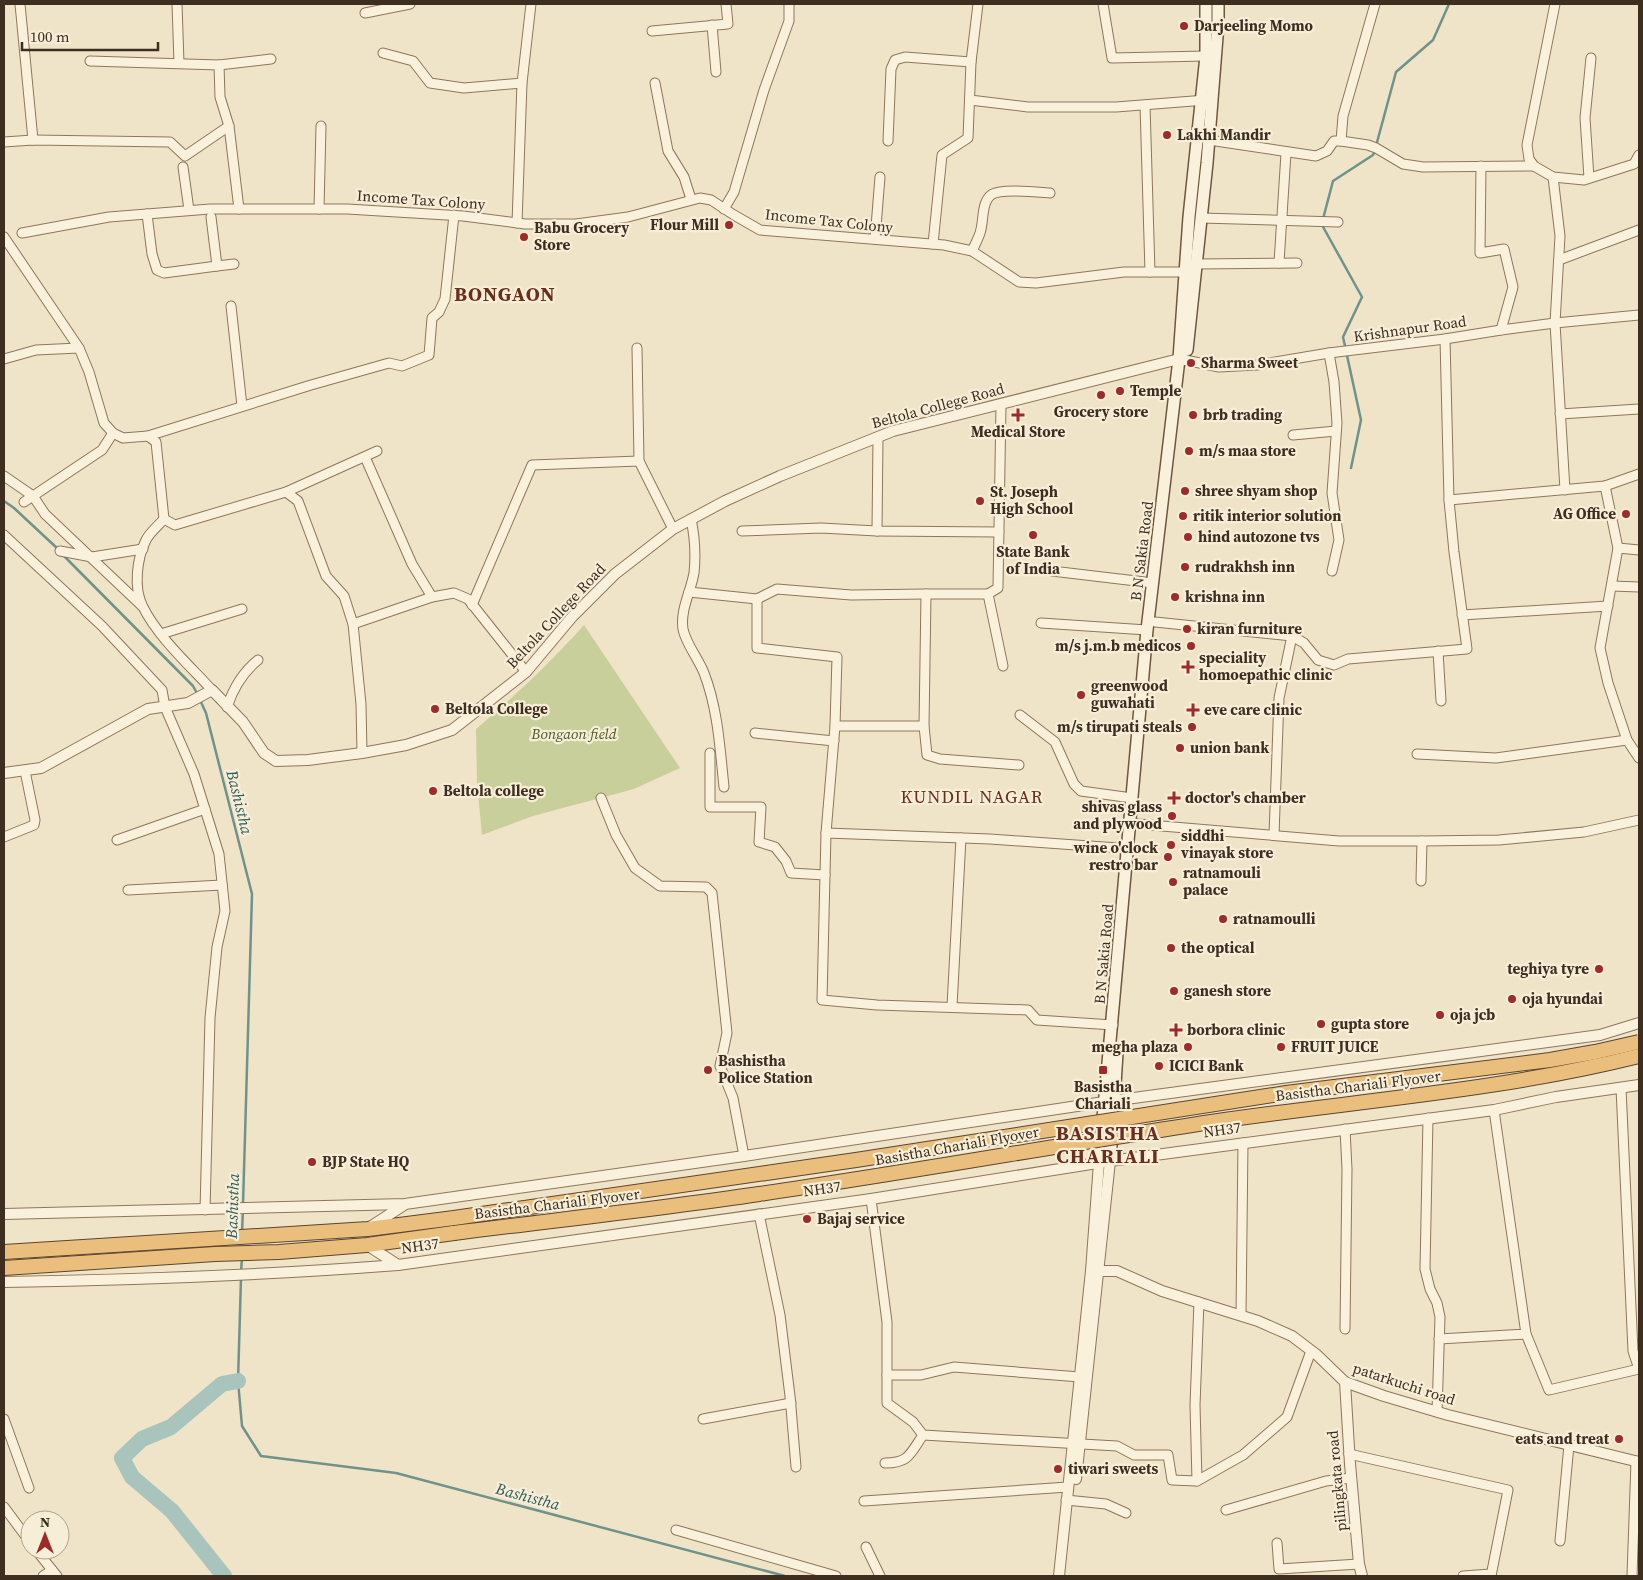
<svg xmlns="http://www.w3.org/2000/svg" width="1643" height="1580" font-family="'Source Serif 4',serif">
	<rect width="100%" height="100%" fill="#f0e4c8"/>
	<!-- green -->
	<path fill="#c9cf9b" d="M584,625L680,768L634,789L533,816L482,835L477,783L476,729C515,696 550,663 584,625Z"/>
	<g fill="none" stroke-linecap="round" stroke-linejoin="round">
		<!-- stream -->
		<g stroke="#6f938a" stroke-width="2.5">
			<polyline points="1376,146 1396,72 1433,40 1449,4"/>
			<polyline points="1323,219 1333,181 1373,155 1375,151"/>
			<polyline points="1322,225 1362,297 1343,337 1361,420 1351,468"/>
			<polyline points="4,501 14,508 58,549"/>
			<polyline points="63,555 193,686 198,695"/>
			<polyline points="200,700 206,713 252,894 243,1205"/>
			<polyline points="242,1232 243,1210"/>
			<polyline points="241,1272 242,1258"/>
			<polyline points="241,1278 238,1381 242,1426 261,1456 396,1473 785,1576"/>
		</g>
		<!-- river -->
		<polyline stroke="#a9c4bc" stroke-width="16" points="224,1576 172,1511 132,1477 122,1458 142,1439 171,1427 222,1384 238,1381"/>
		<defs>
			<g id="minor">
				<polyline points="20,4 33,140"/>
				<polyline points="177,4 179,63"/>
				<polyline points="1103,4 1112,58 1206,56"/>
				<polyline points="1555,4 1527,145 1529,159 1534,166 1553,177 1584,180 1634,164 1639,155"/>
				<polyline points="365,13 410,4"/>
				<polyline points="712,25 716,72"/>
				<polyline points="652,31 728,24 726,4"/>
				<polyline points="383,53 413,61 430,83 464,88 522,83"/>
				<polyline points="90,61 219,65 220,97 229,126 239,209"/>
				<polyline points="219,65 271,59"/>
				<polyline points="655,83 668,151 684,177 691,199"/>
				<polyline points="970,100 1028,107 1116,107 1206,100"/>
				<polyline points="1145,105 1150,272"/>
				<polyline points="1209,140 1316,156 1327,151 1334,141 1341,141 1368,145 1376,148 1403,164 1423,167 1534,166"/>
				<polyline points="888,141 891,69 895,60 905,57 971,62"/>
				<polyline points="1341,141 1343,116 1375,4"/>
				<polyline points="4,142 33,140 170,142 185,156 229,126"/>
				<polyline points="1481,166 1480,253 1504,249 1513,287 1501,330"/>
				<polyline points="183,167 189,210"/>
				<polyline points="1553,177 1560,236 1555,323 1565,490"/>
				<polyline points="1589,178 1585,118 1591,58"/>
				<polyline points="319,209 321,126"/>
				<polyline points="724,209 734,192 764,90 789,21 789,4"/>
				<polyline points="147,214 152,254 157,270 164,273 217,266 211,217"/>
				<polyline points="1201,218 1338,222"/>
				<polyline points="517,223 522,83 531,4"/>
				<polyline points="22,233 109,217 210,209 347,209 463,216 525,224 576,224 628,217 700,198 711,200 734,215 760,230 944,245 972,251 1019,282 1036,283 1124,272 1191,272"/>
				<polyline points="4,237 79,348 89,372 104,423 113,433 123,438 148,436 156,442 164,519 175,525 286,492 298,501 326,576 344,596 353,624 361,704 362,753"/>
				<polyline points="875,239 880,177"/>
				<polyline points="933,244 942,155 968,138 971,62 978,4"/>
				<path d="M972,251C975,245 978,239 980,233C984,222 981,203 991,195C1000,188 1037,192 1050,193"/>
				<polyline points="1559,260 1639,230"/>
				<polyline points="1279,263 1286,153"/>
				<polyline points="1196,264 1297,263"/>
				<polyline points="217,266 234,264"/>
				<polyline points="231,306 242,406"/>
				<polyline points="637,348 639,461"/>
				<polyline points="1329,353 1334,382 1337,423 1332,493 1339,540 1332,571"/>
				<polyline points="4,359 36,350 79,348"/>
				<polyline points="1185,360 1219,367 1257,365 1329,353 1445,339 1501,330 1555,323 1639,315"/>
				<polyline points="1560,414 1639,409"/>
				<polyline points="1293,435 1336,431"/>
				<polyline points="148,436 311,385 389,363 402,366 429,355 432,318 439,312 445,299 454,215"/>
				<polyline points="365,457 412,564 432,597"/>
				<polyline points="4,476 33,496 45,514 142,606"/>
				<polyline points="1605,486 1618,548 1600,648 1608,683 1627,740 1639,758"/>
				<polyline points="286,492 377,451"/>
				<polyline points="1449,500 1605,486 1639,474"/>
				<polyline points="24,502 102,450 113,433"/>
				<path d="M164,519C158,526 150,532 146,540C137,558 133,588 143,607C158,637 189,665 212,690"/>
				<path d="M691,519C695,538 696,554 694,573C691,591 680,610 683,629C685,642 699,660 704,673C718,709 720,749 724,787"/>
				<polyline points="742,531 821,528 877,531 999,532"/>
				<polyline points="877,531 878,437"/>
				<polyline points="4,535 102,626 162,690 165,707 194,774 219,854 225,911 217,947 210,1018 205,1210"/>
				<polyline points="1618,548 1639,550"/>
				<polyline points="60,551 92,557 143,549"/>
				<polyline points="1052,571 1153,583"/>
				<polyline points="1612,586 1639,587"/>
				<polyline points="689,592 757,599 777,589 851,595 926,594"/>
				<polyline points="988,594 998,588 1001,404"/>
				<polyline points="757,599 757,648 837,657 835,726 826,833 822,1000 877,1005 1028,1010 1037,1020 1113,1025"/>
				<polyline points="472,605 532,465 639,461 673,529"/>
				<polyline points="1462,615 1608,606"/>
				<polyline points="1155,622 1292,636 1304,643 1318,660 1334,665 1348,659 1467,649 1454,552 1449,500 1445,339"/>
				<polyline points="1041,623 1147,630"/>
				<polyline points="353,624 432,597 454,593 468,599 526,672"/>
				<polyline points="161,634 242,609"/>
				<polyline points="1438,651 1441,701"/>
				<path d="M227,707C233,689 243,672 258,660"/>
				<polyline points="1020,715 1055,742 1074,784 1081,791 1132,798"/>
				<polyline points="835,726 924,726 926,594 988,594 1003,666"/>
				<polyline points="924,726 927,755 940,759 1019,765"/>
				<polyline points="755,733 834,741"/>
				<polyline points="710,753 710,807 761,807 759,842 775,847 786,861 791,873 825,875"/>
				<polyline points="1417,754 1496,758 1627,740"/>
				<polyline points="601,798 616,835 635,868 660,886 706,887 712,893 727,1033 720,1066 733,1098 744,1156"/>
				<polyline points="1138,824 1339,841 1422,841 1499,840 1584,832 1639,820"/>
				<polyline points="826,833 990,839 1118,848"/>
				<polyline points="1274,835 1279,698 1292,636"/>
				<polyline points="4,837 34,825 35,820 25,771"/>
				<polyline points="117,840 205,809"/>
				<polyline points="1421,881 1422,841"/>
				<polyline points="128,890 222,885"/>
				<polyline points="952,1006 961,838"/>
				<polyline points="1428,1118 1425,1269 1430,1289 1437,1303 1440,1317 1437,1412"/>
				<polyline points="1345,1129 1347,1169 1345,1329"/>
				<polyline points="871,1199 887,1322 887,1403 913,1422 923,1435 1117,1446 1134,1455 1168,1455 1172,1480 1197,1481"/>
				<polyline points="759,1214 780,1315 790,1396 796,1467"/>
				<polyline points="1199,1302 1195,1405 1197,1481 1243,1455 1287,1417 1311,1351"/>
				<polyline points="1241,1315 1243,1143"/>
				<polyline points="1526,1334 1549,1390 1639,1369 1633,1351 1621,1088"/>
				<polyline points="1439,1339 1526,1334 1494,1110"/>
				<polyline points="887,1375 921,1375 954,1367 1080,1377"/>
				<polyline points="4,1419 29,1488"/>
				<polyline points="703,1419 791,1403"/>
				<polyline points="1349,1454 1508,1490 1491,1576"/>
				<path d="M885,1463C909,1463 910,1454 923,1435"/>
				<polyline points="1066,1500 1106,1504 1126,1513"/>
				<polyline points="864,1501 1068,1487"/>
				<polyline points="4,1507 30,1542"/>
				<polyline points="1226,1510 1326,1481 1351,1478"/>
				<polyline points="676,1530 836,1576"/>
				<polyline points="1560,1541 1569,1445"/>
				<polyline points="1277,1543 1279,1569 1359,1564"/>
				<polyline points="866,1547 880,1576"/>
				<polyline points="36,1550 57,1576"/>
				<polyline points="43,1576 52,1570"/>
				<polyline points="1463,1576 1491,1574"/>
				<polyline points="1632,1576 1636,1461"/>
			</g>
			<g id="tertiary">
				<polyline points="4,773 41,768 148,709 188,703 212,690 243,722 264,753 276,761 308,760 362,753 406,745 452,730 526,672 572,617 615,574 673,529 725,501 780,476 893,431 1179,359 1185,360"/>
				<polyline points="4,1214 405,1204 744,1156 1104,1102 1600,1035 1639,1023"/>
				<polyline points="370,1227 404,1205"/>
				<polyline points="367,1245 398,1265"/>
				<polyline points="1091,1271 1117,1271 1162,1291 1258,1321 1292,1336 1317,1355 1345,1382 1384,1396 1448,1415 1639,1462"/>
				<path d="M4,1282C135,1280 267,1275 398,1265L871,1199L1110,1161L1494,1110L1556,1097L1639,1085"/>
				<polyline points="1345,1382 1350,1464 1359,1564 1362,1576"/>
				<polyline points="1076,1479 1110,1161"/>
				<polyline points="1059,1576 1091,1271 1099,1163"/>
			</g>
			<g id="secondary">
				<polyline points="1187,350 1207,163 1218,24 1218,4"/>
				<polyline points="1110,1161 1117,1053"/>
				<polyline points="1099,1163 1147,630 1179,359 1189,217 1206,56 1206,4"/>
			</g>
			<g id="trunk">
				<polyline points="4,1252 368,1229 454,1218"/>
				<polyline points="4,1268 215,1254 279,1252 367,1245 454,1233"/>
			</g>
		</defs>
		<!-- minor casing -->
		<use href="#minor" stroke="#8d765c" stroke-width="11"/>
		<!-- tertiary casing -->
		<use href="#tertiary" stroke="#8d765c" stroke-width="12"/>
		<!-- secondary casing -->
		<use href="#secondary" stroke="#6f573f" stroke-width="14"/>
		<!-- trunk casing -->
		<use href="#trunk" stroke="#5b4430" stroke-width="16"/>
		<!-- minor -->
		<use href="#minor" stroke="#faf1dc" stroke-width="9"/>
		<!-- tertiary -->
		<use href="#tertiary" stroke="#faf1dc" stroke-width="10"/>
		<!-- secondary -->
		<use href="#secondary" stroke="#faf1dc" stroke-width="11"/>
		<!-- trunk -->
		<use href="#trunk" stroke="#eabe7c" stroke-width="14"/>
		<defs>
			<g id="trunk-bridge">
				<polyline points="454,1218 856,1160 1286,1093 1550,1060 1595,1052 1639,1042"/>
				<path d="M454,1233C556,1220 658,1209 759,1194C910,1172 1060,1145 1211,1122C1354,1101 1499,1091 1639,1056"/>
			</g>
		</defs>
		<!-- trunk-bridge casing -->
		<use href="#trunk-bridge" stroke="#5b4430" stroke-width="16" stroke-linecap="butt"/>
		<!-- trunk-bridge -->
		<use href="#trunk-bridge" stroke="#eabe7c" stroke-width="14"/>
	</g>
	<!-- markers -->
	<g fill="#9e2a2b" stroke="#f7eed8" stroke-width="2">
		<circle cx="1184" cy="26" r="5"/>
		<circle cx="1167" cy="135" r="5"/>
		<circle cx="729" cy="225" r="5"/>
		<circle cx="524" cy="237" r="5"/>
		<circle cx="1191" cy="363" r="5"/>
		<circle cx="1120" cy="391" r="5"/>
		<circle cx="1101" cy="395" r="5"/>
		<path d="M1015.5 407.5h5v5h5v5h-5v5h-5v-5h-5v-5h5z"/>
		<circle cx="1193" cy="415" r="5"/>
		<circle cx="1189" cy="451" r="5"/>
		<circle cx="1185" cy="491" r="5"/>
		<circle cx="980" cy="501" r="5"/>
		<circle cx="1626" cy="514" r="5"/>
		<circle cx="1183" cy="516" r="5"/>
		<circle cx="1033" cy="535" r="5"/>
		<circle cx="1188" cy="537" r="5"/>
		<circle cx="1185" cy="567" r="5"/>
		<circle cx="1175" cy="597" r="5"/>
		<circle cx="1187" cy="629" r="5"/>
		<circle cx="1191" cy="646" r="5"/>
		<path d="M1185.5 659.5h5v5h5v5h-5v5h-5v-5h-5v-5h5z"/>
		<circle cx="1081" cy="695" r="5"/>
		<circle cx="435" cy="709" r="5"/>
		<path d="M1190.5 702.5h5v5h5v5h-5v5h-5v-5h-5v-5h5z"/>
		<circle cx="1192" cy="727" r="5"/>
		<circle cx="1180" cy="748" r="5"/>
		<circle cx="433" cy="791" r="5"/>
		<path d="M1171.5 790.5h5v5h5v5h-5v5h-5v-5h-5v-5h5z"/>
		<circle cx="1172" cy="816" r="5"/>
		<circle cx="1171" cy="845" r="5"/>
		<circle cx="1168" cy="857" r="5"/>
		<circle cx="1173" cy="882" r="5"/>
		<circle cx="1223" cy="919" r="5"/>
		<circle cx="1171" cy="948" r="5"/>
		<circle cx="1599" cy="969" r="5"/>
		<circle cx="1174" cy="991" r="5"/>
		<circle cx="1512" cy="999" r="5"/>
		<circle cx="1440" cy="1015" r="5"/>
		<circle cx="1321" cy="1024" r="5"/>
		<path d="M1173.5 1022.5h5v5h5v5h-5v5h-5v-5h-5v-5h5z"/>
		<circle cx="1188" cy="1047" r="5"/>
		<circle cx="1281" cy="1047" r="5"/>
		<circle cx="1159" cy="1066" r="5"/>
		<circle cx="708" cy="1070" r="5"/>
		<rect x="1098" y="1065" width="10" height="10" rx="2.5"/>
		<circle cx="312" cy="1162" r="5"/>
		<circle cx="807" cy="1219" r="5"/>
		<circle cx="1619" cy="1439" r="5"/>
		<circle cx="1058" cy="1469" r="5"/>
	</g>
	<g text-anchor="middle" stroke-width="4.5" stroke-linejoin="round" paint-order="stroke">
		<!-- poi labels -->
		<g font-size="15" font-weight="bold" fill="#3d2e20" stroke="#f7eed8" text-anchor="start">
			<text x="1194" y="31">Darjeeling Momo</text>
			<text x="1177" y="140">Lakhi Mandir</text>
			<text x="719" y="230" text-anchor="end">Flour Mill</text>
			<text x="534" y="233">Babu Grocery<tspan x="534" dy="17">Store</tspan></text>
			<text x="1201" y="368">Sharma Sweet</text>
			<text x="1130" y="396">Temple</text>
			<text x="1101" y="417" text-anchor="middle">Grocery store</text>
			<text x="1203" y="420">brb trading</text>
			<text x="1018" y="437" text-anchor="middle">Medical Store</text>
			<text x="1199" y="456">m/s maa store</text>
			<text x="1195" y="496">shree shyam shop</text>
			<text x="990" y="497">St. Joseph<tspan x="990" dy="17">High School</tspan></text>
			<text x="1616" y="519" text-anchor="end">AG Office</text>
			<text x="1193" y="521">ritik interior solution</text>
			<text x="1198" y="542">hind autozone tvs</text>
			<text x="1033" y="557" text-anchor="middle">State Bank<tspan x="1033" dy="17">of India</tspan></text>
			<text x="1195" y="572">rudrakhsh inn</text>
			<text x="1185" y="602">krishna inn</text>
			<text x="1197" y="634">kiran furniture</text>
			<text x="1181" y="651" text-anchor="end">m/s j.m.b medicos</text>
			<text x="1199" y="663">speciality<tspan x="1199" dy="17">homoepathic clinic</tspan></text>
			<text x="1091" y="691">greenwood<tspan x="1091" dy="17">guwahati</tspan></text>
			<text x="445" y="714">Beltola College</text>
			<text x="1204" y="715">eve care clinic</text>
			<text x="1182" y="732" text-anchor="end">m/s tirupati steals</text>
			<text x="1190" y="753">union bank</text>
			<text x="443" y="796">Beltola college</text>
			<text x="1185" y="803">doctor's chamber</text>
			<text x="1162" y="812" text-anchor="end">shivas glass<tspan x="1162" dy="17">and plywood</tspan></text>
			<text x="1181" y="841">siddhi<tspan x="1181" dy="17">vinayak store</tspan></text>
			<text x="1158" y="853" text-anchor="end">wine o'clock<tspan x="1158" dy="17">restro bar</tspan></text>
			<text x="1183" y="878">ratnamouli<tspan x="1183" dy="17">palace</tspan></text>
			<text x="1233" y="924">ratnamoulli</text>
			<text x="1181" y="953">the optical</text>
			<text x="1589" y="974" text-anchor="end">teghiya tyre</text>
			<text x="1184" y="996">ganesh store</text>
			<text x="1522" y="1004">oja hyundai</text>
			<text x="1450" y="1020">oja jcb</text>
			<text x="1331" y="1029">gupta store</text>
			<text x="1187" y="1035">borbora clinic</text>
			<text x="1178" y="1052" text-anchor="end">megha plaza</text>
			<text x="1291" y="1052">FRUIT JUICE</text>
			<text x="718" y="1066">Bashistha<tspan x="718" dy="17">Police Station</tspan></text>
			<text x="1169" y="1071">ICICI Bank</text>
			<text x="1103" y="1092" text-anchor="middle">Basistha<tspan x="1103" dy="17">Chariali</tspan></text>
			<text x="322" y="1167">BJP State HQ</text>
			<text x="817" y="1224">Bajaj service</text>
			<text x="1609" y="1444" text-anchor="end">eats and treat</text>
			<text x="1068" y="1474">tiwari sweets</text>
		</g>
		<!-- street labels -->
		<g font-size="15" fill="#3d2e20" stroke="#f7eed8">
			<text transform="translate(421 200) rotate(4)" y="5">Income Tax Colony</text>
			<text transform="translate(829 221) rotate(6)" y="5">Income Tax Colony</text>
			<text transform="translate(1410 329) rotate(-8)" y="5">Krishnapur Road</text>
			<text transform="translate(938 406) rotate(-15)" y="5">Beltola College Road</text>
			<text transform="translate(1142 551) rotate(-83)" y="5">B N Sakia Road</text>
			<text transform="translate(556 616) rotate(-47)" y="5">Beltola College Road</text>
			<text transform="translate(1104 954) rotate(-85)" y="5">B N Sakia Road</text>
			<text transform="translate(1358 1086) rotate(-7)" y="5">Basistha Chariali Flyover</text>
			<text transform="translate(1222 1130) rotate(-8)" y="5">NH37</text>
			<text transform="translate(957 1146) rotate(-10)" y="5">Basistha Chariali Flyover</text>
			<text transform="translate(822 1189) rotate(-8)" y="5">NH37</text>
			<text transform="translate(557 1204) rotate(-7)" y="5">Basistha Chariali Flyover</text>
			<text transform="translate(420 1246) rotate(-8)" y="5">NH37</text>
			<text transform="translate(1404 1384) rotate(18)" y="5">patarkuchi road</text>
			<text transform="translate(1337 1481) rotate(-95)" y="5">pilingkata road</text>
		</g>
		<!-- park labels -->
		<g font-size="15" font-style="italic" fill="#4d5a26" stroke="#f7eed8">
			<text x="574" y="739">Bongaon field</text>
		</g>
		<!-- water labels -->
		<g font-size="16" font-style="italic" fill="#2f5d5a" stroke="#f7eed8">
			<text transform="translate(240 802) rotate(76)" y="6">Bashistha</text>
			<text transform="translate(232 1206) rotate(-88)" y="6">Bashistha</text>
			<text transform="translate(528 1496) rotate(15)" y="6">Bashistha</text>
		</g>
		<!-- quarter labels -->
		<g font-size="18" letter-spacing="1" fill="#6b2e1e" stroke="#f7eed8">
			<text x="972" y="803">KUNDIL NAGAR</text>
		</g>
		<!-- district labels -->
		<g font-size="20" font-weight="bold" letter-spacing="1" fill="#6b2e1e" stroke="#f7eed8">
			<text x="505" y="301">BONGAON</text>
			<text x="1108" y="1140">BASISTHA<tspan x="1108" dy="23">CHARIALI</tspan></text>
		</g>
	</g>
	<!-- border -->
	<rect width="1643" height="1580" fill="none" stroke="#3d2e20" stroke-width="10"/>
	<!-- north arrow -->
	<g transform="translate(45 1535)"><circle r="24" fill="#f7eed8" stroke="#ada18e"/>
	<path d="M0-4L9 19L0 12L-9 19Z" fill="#9e2a2b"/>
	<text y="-8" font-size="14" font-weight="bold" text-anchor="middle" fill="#3d2e20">N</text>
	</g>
	<!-- scale -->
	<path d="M22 42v8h136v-8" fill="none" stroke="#3d2e20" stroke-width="2.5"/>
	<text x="30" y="42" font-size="15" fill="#3d2e20" stroke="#f7eed8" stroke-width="4" paint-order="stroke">100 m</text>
</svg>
